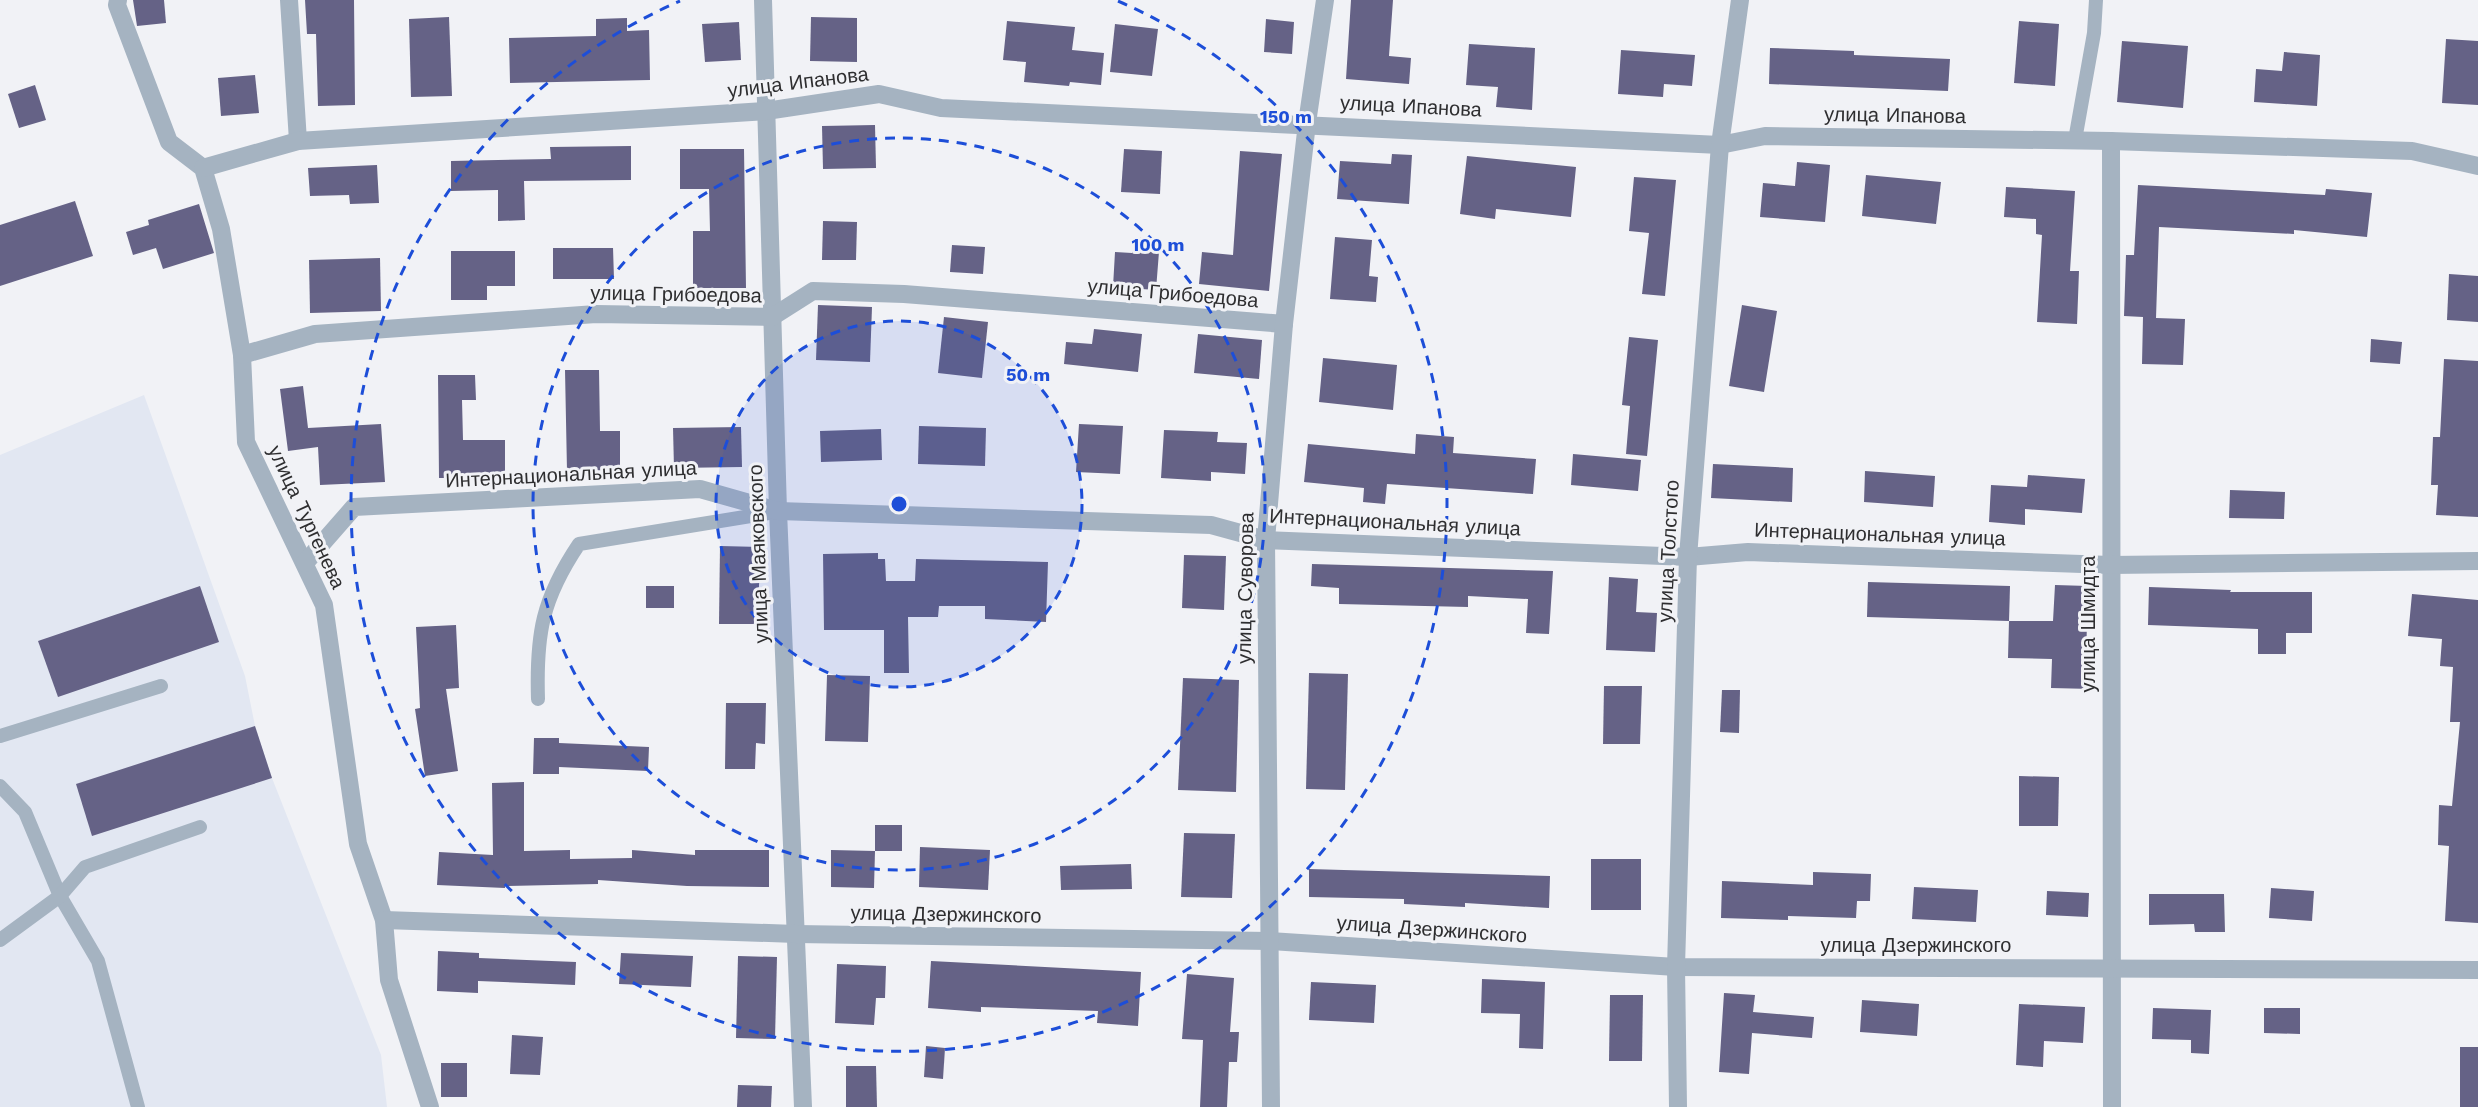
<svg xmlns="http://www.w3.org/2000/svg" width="2478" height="1107" font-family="'Work Sans',sans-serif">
	<rect width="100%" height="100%" fill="#f1f2f6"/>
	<!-- built -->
	<polygon fill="#e2e7f2" points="144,395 245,676 255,726 272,778 381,1055 387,1107 0,1107 0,455"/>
	<!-- building -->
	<g fill="#656286">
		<polygon points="133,0 164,0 166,23 137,26"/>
		<polygon points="305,0 354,0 355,105 318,106 316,34 307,34"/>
		<polygon points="1351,0 1393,0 1389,56 1411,58 1409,84 1346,79"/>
		<polygon points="449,17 452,96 411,97 409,19"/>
		<polygon points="811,17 857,18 857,62 810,61"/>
		<polygon points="627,18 627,31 649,30 650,80 510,83 509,38 596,36 596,19"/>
		<polygon points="1266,19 1294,22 1292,54 1264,52"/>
		<polygon points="1007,21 1075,27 1072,50 1104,53 1101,85 1070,82 1069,86 1024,82 1026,62 1003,60"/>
		<polygon points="2019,21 2059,24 2055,86 2014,83"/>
		<polygon points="739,22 741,60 705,62 702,24"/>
		<polygon points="1115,24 1158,29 1152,76 1110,72"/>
		<polygon points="2446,39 2478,41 2478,105 2442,103"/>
		<polygon points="2122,41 2188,46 2183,108 2117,102"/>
		<polygon points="1469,44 1535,48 1532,110 1496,107 1498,87 1466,85"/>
		<polygon points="1770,48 1854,51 1854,55 1950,59 1948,91 1769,84"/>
		<polygon points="1621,50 1695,55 1692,86 1664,84 1663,97 1618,94"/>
		<polygon points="2284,52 2320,55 2317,106 2254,102 2256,69 2282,71"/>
		<polygon points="255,75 259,113 221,116 218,78"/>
		<polygon points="35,85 46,120 19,128 8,94"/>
		<polygon points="875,125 876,168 823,169 822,126"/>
		<polygon points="631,146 631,180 524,181 525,220 498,221 498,190 451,191 451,161 551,159 550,147"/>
		<polygon points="680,149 744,149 746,288 693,288 693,231 710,231 709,189 680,189"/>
		<polygon points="1124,149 1162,151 1160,194 1121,192"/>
		<polygon points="1240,151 1282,154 1269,291 1199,284 1202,252 1233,255"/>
		<polygon points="1392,154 1412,155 1409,204 1337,199 1340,161 1391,164"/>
		<polygon points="1467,156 1576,167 1571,217 1496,209 1495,219 1460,214"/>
		<polygon points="1797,162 1830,165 1825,222 1760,217 1763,183 1795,186"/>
		<polygon points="377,165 379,203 350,204 349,195 310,196 308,168"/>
		<polygon points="1866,175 1941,182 1936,224 1862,216"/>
		<polygon points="1634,177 1676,180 1665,296 1642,294 1649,233 1629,231"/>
		<polygon points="2138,185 2325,195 2326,189 2372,193 2367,237 2294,230 2294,234 2159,227 2156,318 2185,319 2183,365 2142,364 2143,317 2124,316 2126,255 2134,255"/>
		<polygon points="2006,187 2075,191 2070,271 2079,271 2077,324 2037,322 2042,235 2036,234 2036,219 2004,217"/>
		<polygon points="75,201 93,256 0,286 0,225"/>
		<polygon points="199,204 214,253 163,269 156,248 133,255 126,232 149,225 148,220"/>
		<polygon points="823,221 857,222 856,260 822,260"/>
		<polygon points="1134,237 1160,239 1156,290 1113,287 1115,252 1132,253"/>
		<polygon points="1335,237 1372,240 1369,276 1378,277 1376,302 1330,299"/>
		<polygon points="952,245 985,247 983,274 950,272"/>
		<polygon points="553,248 613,248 614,279 553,279"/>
		<polygon points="451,251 515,251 515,286 487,286 487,300 451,300"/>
		<polygon points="380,258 381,311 310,313 309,260"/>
		<polygon points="2449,274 2478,276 2478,322 2447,320"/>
		<polygon points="818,305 872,307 870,362 816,360"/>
		<polygon points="1742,305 1777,311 1764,392 1729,386"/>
		<polygon points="944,317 988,322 982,378 938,373"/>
		<polygon points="1094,329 1142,334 1138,372 1064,364 1066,342 1092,344"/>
		<polygon points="1198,334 1262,340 1259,379 1194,373"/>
		<polygon points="1629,337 1658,340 1647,456 1626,454 1630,406 1622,405"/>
		<polygon points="2371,339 2402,342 2400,364 2370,362"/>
		<polygon points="1323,358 1397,365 1393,410 1319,402"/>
		<polygon points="2444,359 2478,361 2478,517 2436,515 2438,485 2431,485 2433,437 2440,437"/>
		<polygon points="565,370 599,370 600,431 620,431 620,470 567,471"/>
		<polygon points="438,375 475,375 476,400 462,400 463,440 505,440 505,478 439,478"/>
		<polygon points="303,386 308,428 381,424 385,482 320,485 318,447 288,451 280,389"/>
		<polygon points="1079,424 1123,426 1120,474 1076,472"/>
		<polygon points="919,426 986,428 985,466 918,464"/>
		<polygon points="741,427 742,467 674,468 673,428"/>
		<polygon points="881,429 882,460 821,462 820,431"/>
		<polygon points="1164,430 1218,432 1217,442 1247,443 1245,474 1211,472 1211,481 1161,478"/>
		<polygon points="1416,434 1454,437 1453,453 1536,459 1533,494 1387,484 1385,504 1363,502 1364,488 1304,482 1308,444 1415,454"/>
		<polygon points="1573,454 1641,460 1638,491 1571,485"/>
		<polygon points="1713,464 1793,468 1792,502 1711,498"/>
		<polygon points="1865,471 1935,476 1933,507 1864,502"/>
		<polygon points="2028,475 2085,479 2082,513 2025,509 2025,525 1989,522 1991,485 2027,487"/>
		<polygon points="2230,490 2285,492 2284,519 2229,518"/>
		<polygon points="720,546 761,547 757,624 719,624"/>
		<polygon points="878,553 878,559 885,559 886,581 915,581 916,559 1048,562 1046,622 985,619 985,606 939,606 938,617 908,617 909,673 884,673 884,630 824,630 823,554"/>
		<polygon points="1184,555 1226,556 1224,610 1182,608"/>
		<polygon points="1312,564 1553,571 1549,634 1526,633 1528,599 1468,596 1468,607 1339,604 1339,588 1311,586"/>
		<polygon points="1609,577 1638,579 1636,612 1657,613 1655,652 1606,650"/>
		<polygon points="1868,582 2010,586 2009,621 1867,617"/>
		<polygon points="2055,585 2088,586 2086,659 2093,659 2092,689 2051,688 2052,659 2008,658 2009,621 2053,621"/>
		<polygon points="200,586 219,642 58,697 38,641"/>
		<rect x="646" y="586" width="28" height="22"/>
		<polygon points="2149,587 2231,590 2230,592 2312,592 2312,633 2286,633 2286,654 2258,654 2258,629 2148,625"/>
		<polygon points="2412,594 2478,600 2478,923 2445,921 2449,846 2438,845 2439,805 2452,806 2460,722 2450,722 2453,667 2440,666 2442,639 2408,636"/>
		<polygon points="456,625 459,688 446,689 458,771 425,776 415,709 420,708 416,627"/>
		<polygon points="1309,673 1348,674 1345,790 1306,789"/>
		<polygon points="827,675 870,676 868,742 825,741"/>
		<polygon points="1183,678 1239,680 1236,792 1178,790"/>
		<polygon points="1604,686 1642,686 1640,744 1603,744"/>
		<polygon points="1722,690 1740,690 1739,733 1720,732"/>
		<polygon points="726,703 766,703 765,744 756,743 755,769 725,769"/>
		<polygon points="255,726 272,778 92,836 76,784"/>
		<polygon points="534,738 559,738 559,743 649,747 648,771 559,767 559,774 533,774"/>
		<polygon points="2019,776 2059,777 2058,826 2019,826"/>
		<polygon points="524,782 524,851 570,850 570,859 632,858 632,850 695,855 695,850 769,850 769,887 687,886 598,880 598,884 505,886 505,888 437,885 439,852 493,855 492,783"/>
		<rect x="875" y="825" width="27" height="26"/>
		<polygon points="1184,833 1235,834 1232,898 1181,897"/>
		<polygon points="920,847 990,850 988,890 919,887"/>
		<polygon points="831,850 875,851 874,888 831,887"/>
		<rect x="1591" y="859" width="50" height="51"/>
		<polygon points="1131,864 1132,889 1061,890 1060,866"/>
		<polygon points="1309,869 1550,876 1549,908 1465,903 1465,907 1404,904 1404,899 1309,897"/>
		<polygon points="1813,872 1871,874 1870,901 1857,901 1856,918 1788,916 1788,920 1721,918 1722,881 1813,885"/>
		<polygon points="1914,887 1978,890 1976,922 1912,919"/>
		<polygon points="2271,888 2314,891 2312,921 2269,918"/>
		<polygon points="2047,891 2089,893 2088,917 2046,915"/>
		<polygon points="2149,894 2224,894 2225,932 2195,932 2194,924 2149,925"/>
		<polygon points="438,951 479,953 479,958 576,962 575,985 478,981 478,993 437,991"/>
		<polygon points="621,953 693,956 691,987 619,984"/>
		<polygon points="738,956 777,957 775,1039 736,1038"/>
		<polygon points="931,961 1141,972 1138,1026 1097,1023 1098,1011 981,1007 981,1012 928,1008"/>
		<polygon points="837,964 886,966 885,998 876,998 874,1025 835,1023"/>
		<polygon points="1187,974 1234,978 1230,1032 1239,1032 1237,1062 1229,1062 1227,1107 1200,1107 1203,1040 1182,1039"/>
		<polygon points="1482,979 1545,982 1543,1049 1519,1048 1520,1014 1481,1013"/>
		<polygon points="1311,982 1376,985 1374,1023 1309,1020"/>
		<polygon points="1724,993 1755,995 1753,1012 1814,1017 1812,1038 1752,1033 1749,1074 1719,1072"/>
		<polygon points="1610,995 1643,995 1642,1061 1609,1061"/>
		<polygon points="1862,1000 1919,1004 1917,1036 1860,1032"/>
		<polygon points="2019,1004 2085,1007 2083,1043 2044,1041 2043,1067 2016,1065"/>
		<polygon points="2153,1008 2211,1010 2209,1054 2191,1053 2191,1040 2152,1039"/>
		<polygon points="2264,1008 2300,1008 2300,1034 2264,1033"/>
		<polygon points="512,1035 543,1037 540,1075 510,1074"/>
		<polygon points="926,1046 945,1048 943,1079 924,1077"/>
		<rect x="2460" y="1047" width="18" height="60"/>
		<rect x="441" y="1063" width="26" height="34"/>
		<polygon points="846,1066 876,1066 877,1107 846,1107"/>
		<polygon points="738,1085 772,1086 771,1107 737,1107"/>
	</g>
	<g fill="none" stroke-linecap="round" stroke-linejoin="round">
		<!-- lane -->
		<g stroke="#a5b3c1" stroke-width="14">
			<polyline points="2075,140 2094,33 2096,0"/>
			<path d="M538,699C536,634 542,599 579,544L775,512"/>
			<polyline points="0,736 161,686"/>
			<polyline points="0,786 25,812 60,896 98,961 138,1107"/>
			<polyline points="0,940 60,896 85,867 200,827"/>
		</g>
		<!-- street -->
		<g stroke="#a5b3c1" stroke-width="18">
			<polyline points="118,0 117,5 169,142 203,168 221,229 242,355 246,442 324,605 358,844 384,920 389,980 430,1107"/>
			<polyline points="289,0 298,141"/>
			<polyline points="763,0 778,511 803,1107"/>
			<polyline points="2111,141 2112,1107"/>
			<polyline points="203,168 298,141 766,111 879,94 941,108 1720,145 1765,136 2111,141 2412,151 2478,166"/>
			<polyline points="242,355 315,334 596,314 772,317 813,291 904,294 1284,324"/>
			<polyline points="305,563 354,507 700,489 778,511 1211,525 1266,540 1688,557 1748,552 2110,565 2478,561"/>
			<polyline points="384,920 796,934 1269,941 1676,967 2478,970"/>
			<polyline points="1271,1107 1266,540 1284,324 1307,123 1325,0"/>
			<polyline points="1678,1107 1676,967 1688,557 1720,145 1740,0"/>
		</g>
	</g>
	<!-- distance rings -->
	<circle cx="899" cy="504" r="183" fill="#1d4ed8" fill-opacity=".12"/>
	<g fill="none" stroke="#1d4ed8" stroke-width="3" stroke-dasharray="10 8">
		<circle cx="899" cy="504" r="183"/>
		<circle cx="899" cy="504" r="366"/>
		<path d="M1118 1A548 548 0 1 1 680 1"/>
	</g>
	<g text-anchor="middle" stroke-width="6" stroke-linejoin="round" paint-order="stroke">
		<!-- street labels -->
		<g font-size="20" fill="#2e2e30" stroke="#f1f2f6">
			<text transform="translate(798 82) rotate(-7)" y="7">улица Ипанова</text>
			<text transform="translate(1411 106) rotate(3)" y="7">улица Ипанова</text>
			<text transform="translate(1895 115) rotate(1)" y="7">улица Ипанова</text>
			<text transform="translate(1173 293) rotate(5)" y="7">улица Грибоедова</text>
			<text transform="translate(676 294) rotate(1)" y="7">улица Грибоедова</text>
			<text transform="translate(571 474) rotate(-3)" y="7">Интернациональная улица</text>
			<text transform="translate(307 517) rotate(65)" y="7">улица Тургенева</text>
			<text transform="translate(1395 522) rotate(3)" y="7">Интернациональная улица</text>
			<text transform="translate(1880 534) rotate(2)" y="7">Интернациональная улица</text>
			<text transform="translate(1668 551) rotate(-87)" y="7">улица Толстого</text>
			<text transform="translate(758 554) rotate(-92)" y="7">улица Маяковского</text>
			<text transform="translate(1245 588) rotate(-89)" y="7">улица Суворова</text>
			<text transform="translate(2088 624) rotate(-90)" y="7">улица Шмидта</text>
			<text transform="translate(946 914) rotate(1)" y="7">улица Дзержинского</text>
			<text transform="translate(1432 929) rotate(4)" y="7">улица Дзержинского</text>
			<text x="1916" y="952">улица Дзержинского</text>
		</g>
	</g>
	<circle cx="899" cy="504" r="9" fill="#1d4ed8" stroke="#f1f2f6" stroke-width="3"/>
	<g font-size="18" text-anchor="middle" font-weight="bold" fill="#1d4ed8" stroke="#f1f2f6" stroke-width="6" stroke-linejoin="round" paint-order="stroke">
		<text x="1286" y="123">150 m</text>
		<text x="1158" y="251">100 m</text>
		<text x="1028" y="381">50 m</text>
	</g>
</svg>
